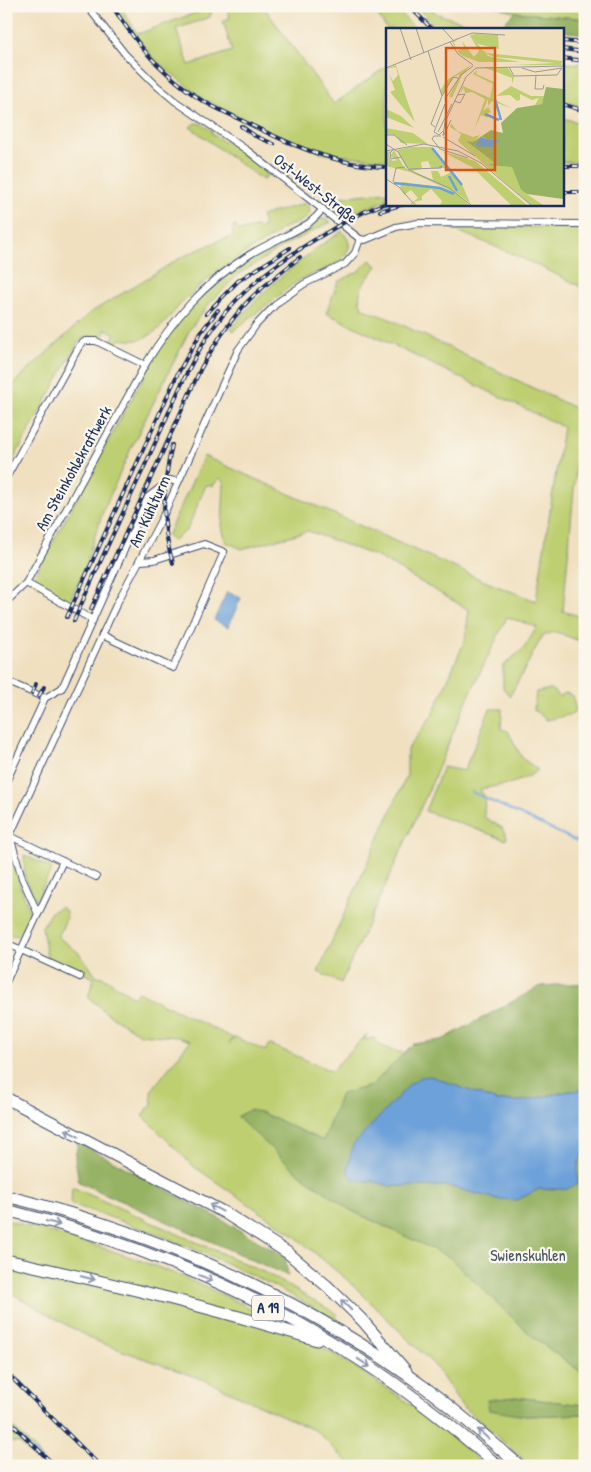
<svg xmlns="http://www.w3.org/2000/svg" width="591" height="1472" font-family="'Patrick Hand',sans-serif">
	<rect width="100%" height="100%" fill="#fbf7ec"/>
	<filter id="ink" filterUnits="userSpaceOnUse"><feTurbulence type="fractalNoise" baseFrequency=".02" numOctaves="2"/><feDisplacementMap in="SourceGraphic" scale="10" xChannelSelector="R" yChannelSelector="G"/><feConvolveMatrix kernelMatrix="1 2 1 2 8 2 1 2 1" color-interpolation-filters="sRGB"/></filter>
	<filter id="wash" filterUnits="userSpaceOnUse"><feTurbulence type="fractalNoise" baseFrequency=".0096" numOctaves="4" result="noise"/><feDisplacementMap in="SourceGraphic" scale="20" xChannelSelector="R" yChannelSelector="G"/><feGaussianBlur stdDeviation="1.12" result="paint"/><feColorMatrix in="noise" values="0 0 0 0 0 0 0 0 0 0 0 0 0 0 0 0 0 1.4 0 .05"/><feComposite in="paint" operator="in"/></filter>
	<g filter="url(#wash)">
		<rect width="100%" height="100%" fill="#f0e0c0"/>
		<!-- green -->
		<g fill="#becf71" stroke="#6c7f68">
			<polygon points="115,6 120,6 138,34 198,12 200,6 213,6 210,17 176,29 189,65 232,51 223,21 230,18 226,6 263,6 334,104 387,66 387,160 326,154 257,126 203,99 155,60 129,28"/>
			<polygon points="371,6 393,6 416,29 387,29"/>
			<polygon points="415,6 428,6 437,14 486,29 438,29"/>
			<polygon points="495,6 585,6 585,19 515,12"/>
			<polygon points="562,63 585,64 585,108 562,100"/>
			<polygon points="562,118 585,124 585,162 562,162"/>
			<polygon points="195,123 202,124 212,131 211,133 224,142 226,140 270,173 263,180 258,177 190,127"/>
			<polygon points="387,192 387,200 345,216 341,215 323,202 321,199"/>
			<path d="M306,203C321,220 290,223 280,230C278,232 276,234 274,236C241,254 212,273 185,299C173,311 163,330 146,337C137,342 129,340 120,339L117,344L111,340L115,334L106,329L102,339C92,334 87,335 79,341L6,473V395L16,381L90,313L182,257L220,240L233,237V226L235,225L239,231L254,227L262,228L264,224L261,216Z"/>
			<path d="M320,219H325L331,222L287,244L239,274L209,304L190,329L133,444L104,509L82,574L69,602L35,583L33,578L159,349C183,311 214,278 253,255C270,245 289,237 308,228C312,226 315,221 320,219Z"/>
			<path d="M468,227H585V289C541,266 498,247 452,229Z"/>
			<path d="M342,231L349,241V248L342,260L334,265L299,280L233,331L231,328C262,290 301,258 342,231Z"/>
			<path d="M370,260L377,266C367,280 353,291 363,309L392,320L581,411L563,611L585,618V643L556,632L543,635L510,696L503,688V666L524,648L537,627L507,617L466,702L431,785L341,983L318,972L407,775V750L433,714L465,640L469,610L378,557L308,531L242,549L226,542L222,527L224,482L219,478L213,486L206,485L187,530L172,541L167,536L204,456L489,583L536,601L563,427L326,313L338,282L359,271Z"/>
			<polygon points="551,689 560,697 565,693 572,695 576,711 573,714 547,720 534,710 536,692"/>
			<path d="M490,709H502L501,729L508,731L522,758L538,770C520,784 501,785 480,789L485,797L484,817L502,828L507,837L506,840L425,811L443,767L464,771Z"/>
			<polygon points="24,855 52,868 36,901 25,879"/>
			<polygon points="8,861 12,862 31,916 22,936 10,935 6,932 6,866"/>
			<path d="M61,907L66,911V919L58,937L78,952L97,976L103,977L134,997L138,992L233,1038L229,1044L235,1037L265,1051L269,1044L331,1071L367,1034L364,1040L374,1038C382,1049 391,1050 404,1053L371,1086L341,1094L323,1141L260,1112L238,1117L296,1171L350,1210L449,1257L533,1337L585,1375L584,1405L515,1397L525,1416L585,1414V1466H531L462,1406L435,1366L352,1284L291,1233L193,1166L142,1115L152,1104L151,1091L190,1041L178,1037L140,1034L108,1014L88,997L94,978L47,958L42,927L51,912Z"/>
			<path d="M72,1187L268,1274L337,1314L335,1320C252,1270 163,1234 71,1204Z"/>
			<path d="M6,1220C50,1232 94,1244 136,1259C244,1298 345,1355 437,1424C454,1437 469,1452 485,1466H351L316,1431L204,1380L93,1340L6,1290Z"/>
			<polygon points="6,1421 34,1448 42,1461 47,1466 43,1466 19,1443 6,1442"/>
		</g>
		<!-- forest -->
		<g fill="#96b263" stroke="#587060">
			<polygon points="515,12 585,19 585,34 562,31 562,29 540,29 502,25"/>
			<polygon points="585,983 585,1090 569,1091 522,1101 497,1101 430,1076 353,1180 372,1181 391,1186 447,1186 497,1199 517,1200 539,1189 567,1189 581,1156 585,1152 585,1375 533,1337 449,1257 350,1210 296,1171 237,1117 249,1110 260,1112 323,1141 341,1094 371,1086 413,1044 442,1040 541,986"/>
			<polygon points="78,1142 215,1216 285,1257 288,1276 79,1182 75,1158"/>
			<polygon points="515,1397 584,1405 585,1400 585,1414 525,1416 489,1410 487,1400"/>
		</g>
		<!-- water -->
		<g fill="#6da1d9" stroke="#44689c">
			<polygon points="227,592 241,598 228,627 214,620"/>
			<path d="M430,1076L497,1101H522L569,1091L585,1090V1152C576,1161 578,1173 578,1184L567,1189H539L517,1200L497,1199L447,1186H391L372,1181L353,1180L347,1169L353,1145L410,1084L421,1077Z"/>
		</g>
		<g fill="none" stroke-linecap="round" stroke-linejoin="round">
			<!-- stream -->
			<g stroke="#6da1d9" stroke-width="2">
				<polyline points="472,792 585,845"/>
				<polyline points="6,1424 46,1466"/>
			</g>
		</g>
	</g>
	<g filter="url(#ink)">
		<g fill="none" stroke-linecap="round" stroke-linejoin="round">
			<defs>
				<g id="street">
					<polyline points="87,6 125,54 157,86 175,101 248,151 360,239 365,240 396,227 418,223 585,224"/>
					<polyline points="6,478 80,345 85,341 96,341 145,365"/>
					<polyline points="26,583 93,620"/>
					<path d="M6,602L26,583L145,365C173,319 203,284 249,255C268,243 290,235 309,223C314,219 319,214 323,209"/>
					<polyline points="102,635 173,668 224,552 204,544 154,560 141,561"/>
					<polyline points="6,681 45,698"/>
					<polyline points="6,782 45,698 62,688 148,497 170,480 178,482"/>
					<polyline points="10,836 96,877"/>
					<polyline points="10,836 22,878 38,914"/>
					<polyline points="6,844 116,605 163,516 238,350 256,325 278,302 304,284 345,264 355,253 360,239"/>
					<polyline points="6,943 80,977"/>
					<polyline points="6,982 63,861"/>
				</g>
				<g id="highway">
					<polyline points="6,1098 225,1213 288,1253 327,1286 362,1320 406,1371"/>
					<path d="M6,1196C157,1233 301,1297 427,1389C459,1413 489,1439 520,1466"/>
					<path d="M6,1210C122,1238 240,1285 341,1348C397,1382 449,1423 498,1466"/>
					<path d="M6,1260C111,1283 215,1308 317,1340"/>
				</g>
			</defs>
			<!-- street casing -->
			<use href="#street" stroke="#3b4a6d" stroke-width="8"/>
			<!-- highway casing -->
			<use href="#highway" stroke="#3b4a6d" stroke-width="13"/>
			<!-- street -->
			<use href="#street" stroke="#fff" stroke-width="6"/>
			<!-- highway -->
			<use href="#highway" stroke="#fff" stroke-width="11"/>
			<defs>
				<g id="rail">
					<path d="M112,6C125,25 138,45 154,61C168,75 185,89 201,100C213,107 227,113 239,119C285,142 335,166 387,167"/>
					<polyline points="409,6 432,29"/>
					<polyline points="562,41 585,43"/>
					<polyline points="562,49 585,52"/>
					<polyline points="562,58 585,61"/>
					<polyline points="562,104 585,111"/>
					<polyline points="241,126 255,136 274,144"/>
					<polyline points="562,166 585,166"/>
					<polyline points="562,192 585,192"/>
					<polyline points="380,211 404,204"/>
					<polyline points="206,314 238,281 290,248"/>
					<path d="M172,445C163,485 160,523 173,563"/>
					<path d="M91,609L201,368C215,343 230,320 250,299C265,284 284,271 300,257"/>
					<polyline points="67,617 177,375 201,332 218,310"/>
					<path d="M74,621C100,560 129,501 156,441C174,402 190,359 216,324C245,285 285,257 326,233C346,221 365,210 387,203"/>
					<polyline points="32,693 36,684"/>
					<polyline points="39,696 44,687"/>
					<polyline points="6,1372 100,1466"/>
					<polyline points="6,1418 55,1466"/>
				</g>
			</defs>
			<!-- rail casing -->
			<use href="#rail" stroke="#1b2f5e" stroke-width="4"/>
			<!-- rail -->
			<use href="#rail" stroke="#fbf7ec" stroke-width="2" stroke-dasharray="5.5" stroke-linecap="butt"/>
		</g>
		<!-- one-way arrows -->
		<defs><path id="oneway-shaft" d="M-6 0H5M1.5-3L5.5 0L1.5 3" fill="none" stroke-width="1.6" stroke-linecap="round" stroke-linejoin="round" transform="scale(1.25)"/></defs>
		<g stroke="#8d97ae">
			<use href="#oneway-shaft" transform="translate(72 1133) rotate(-152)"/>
			<use href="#oneway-shaft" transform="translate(216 1208) rotate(-152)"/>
			<use href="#oneway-shaft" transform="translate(53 1223) rotate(15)"/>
			<use href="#oneway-shaft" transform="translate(88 1278) rotate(14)"/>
			<use href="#oneway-shaft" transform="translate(206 1278) rotate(23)"/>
			<use href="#oneway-shaft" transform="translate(346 1305) rotate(-135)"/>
			<use href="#oneway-shaft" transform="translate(364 1363) rotate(34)"/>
			<use href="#oneway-shaft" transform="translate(483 1434) rotate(-139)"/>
		</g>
	</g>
	<g text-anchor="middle" stroke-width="4.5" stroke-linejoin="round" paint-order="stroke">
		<!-- shield labels -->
		<rect fill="#fbf7ec" stroke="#5e6b89" stroke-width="1" x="252" y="1295.5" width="32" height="25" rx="4"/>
		<g font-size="15" font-weight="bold" fill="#1b2f5e">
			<text x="268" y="1313">A 19</text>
		</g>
		<!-- street labels -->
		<g font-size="16" fill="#1b2f5e" stroke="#fbf7ec">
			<text transform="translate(316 188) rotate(38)" y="6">Ost-West-Straße</text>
			<text transform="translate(73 468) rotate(-61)" y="6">Am Steinkohlekraftwerk</text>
			<text transform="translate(149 511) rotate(-65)" y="6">Am Kühlturm</text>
		</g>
		<!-- park labels -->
		<g font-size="16" fill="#445763" stroke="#fbf7ec">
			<text x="528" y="1261">Swienskuhlen</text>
		</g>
	</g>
	<!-- overview -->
	<g transform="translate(386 28)">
		<rect width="178" height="178" fill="#f0e0c0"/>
		<path d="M83,6L102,28L134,34H93L77,28L73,25L69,20L66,13L74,10L68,14L71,23L78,19L76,13L88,29L93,23ZM90,6L112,7L113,21L92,16L84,7ZM93,19L101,25L177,33L175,36L177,37H128L169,35L109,29L101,26ZM10,37L21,72L29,94L4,64L9,62L3,46L7,53L12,47L10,39L0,41ZM85,37L76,47L66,70L63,68L74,47L69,48L56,67L54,63L61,52ZM97,39H121L128,49L126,56V50ZM91,42L90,46L108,54L107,71L127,81L106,73L102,78V71L97,83L102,79L105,84L100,86L102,90L95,87L88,102L99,71L86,64L79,65L78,60L74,65L77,58L104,70L107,56L87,46ZM125,58L145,68H158L156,76L149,77L153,70L146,72L134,66V72L131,73L124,67L110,68ZM0,81L15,88L28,100L0,89ZM65,95L71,103L87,109L94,107L87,115L80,113L109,135L101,137L126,138L135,162L157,177H145L76,117L72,113L75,106L64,99ZM0,100L27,105L42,116L15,115L9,107L0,106ZM25,119H45L49,122L75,154L84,175L70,164L83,177H54L56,173L45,161L36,168V172L28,174L31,177L24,176L32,170L25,162L18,167L14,159L16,154L54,159L68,164L24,144L0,138V125L4,123L3,127L4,131L7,133L11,132L4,128L8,122L18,139L29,146L20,139L11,122ZM42,133L45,140H62L66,144L55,149L52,143H45L47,152L26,143L36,141L35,134ZM55,123L89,133L141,177H125L86,139Z" fill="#becf71" fill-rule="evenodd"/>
		<path d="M160,59L177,61V171L141,166L135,162L126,139L101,137L109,135L80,113L87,114L105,102L117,105L115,95L131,80L156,76ZM96,109L101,111L113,112L108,118H89Z" fill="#96b263" fill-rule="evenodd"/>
		<path d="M95,109L101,111L114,112L107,119L89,118Z" fill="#6da1d9"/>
		<path fill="none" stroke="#6da1d9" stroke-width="2.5" d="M109,71L115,92M99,86L113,92M46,120L76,157M63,148L71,163M8,155L54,160L68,166"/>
		<path fill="none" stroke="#9b9999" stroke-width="1" d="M14,0L25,32M30,0L38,25M56,0L67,12M64,14L72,26L87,37M42,23L56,68L45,96L49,99M123,39L128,48L171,47L176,40M0,40L86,5L119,7M136,40L149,44L176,40M150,47L149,61H157L158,57M56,68L67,49L72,50M59,71L75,47L87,38M68,73L74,75L79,66L72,67M57,103L53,107L48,104L59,76M52,104L66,76M0,107H8L21,117M58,107L65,92M55,108H48L46,111L54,121L82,130M57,108L59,94L80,49L90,40L178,38M57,109L89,128M0,116L12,124L23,142L63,160L85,177M8,121L4,125L5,131L15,129M0,123L38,116L72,123L95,135L145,177M23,142L24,141L55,140L56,138L53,139M0,151L13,159L27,175M7,154L10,140L19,139"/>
		<path fill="#d45514" fill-opacity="0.15" stroke="#d45514" stroke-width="2.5" d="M60,20H109V142H60Z"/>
		<rect width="178" height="178" fill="none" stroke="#1b2f5e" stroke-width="2.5"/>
	</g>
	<!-- margin -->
	<rect width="591" height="1472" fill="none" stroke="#fbf7ec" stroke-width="25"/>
</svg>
